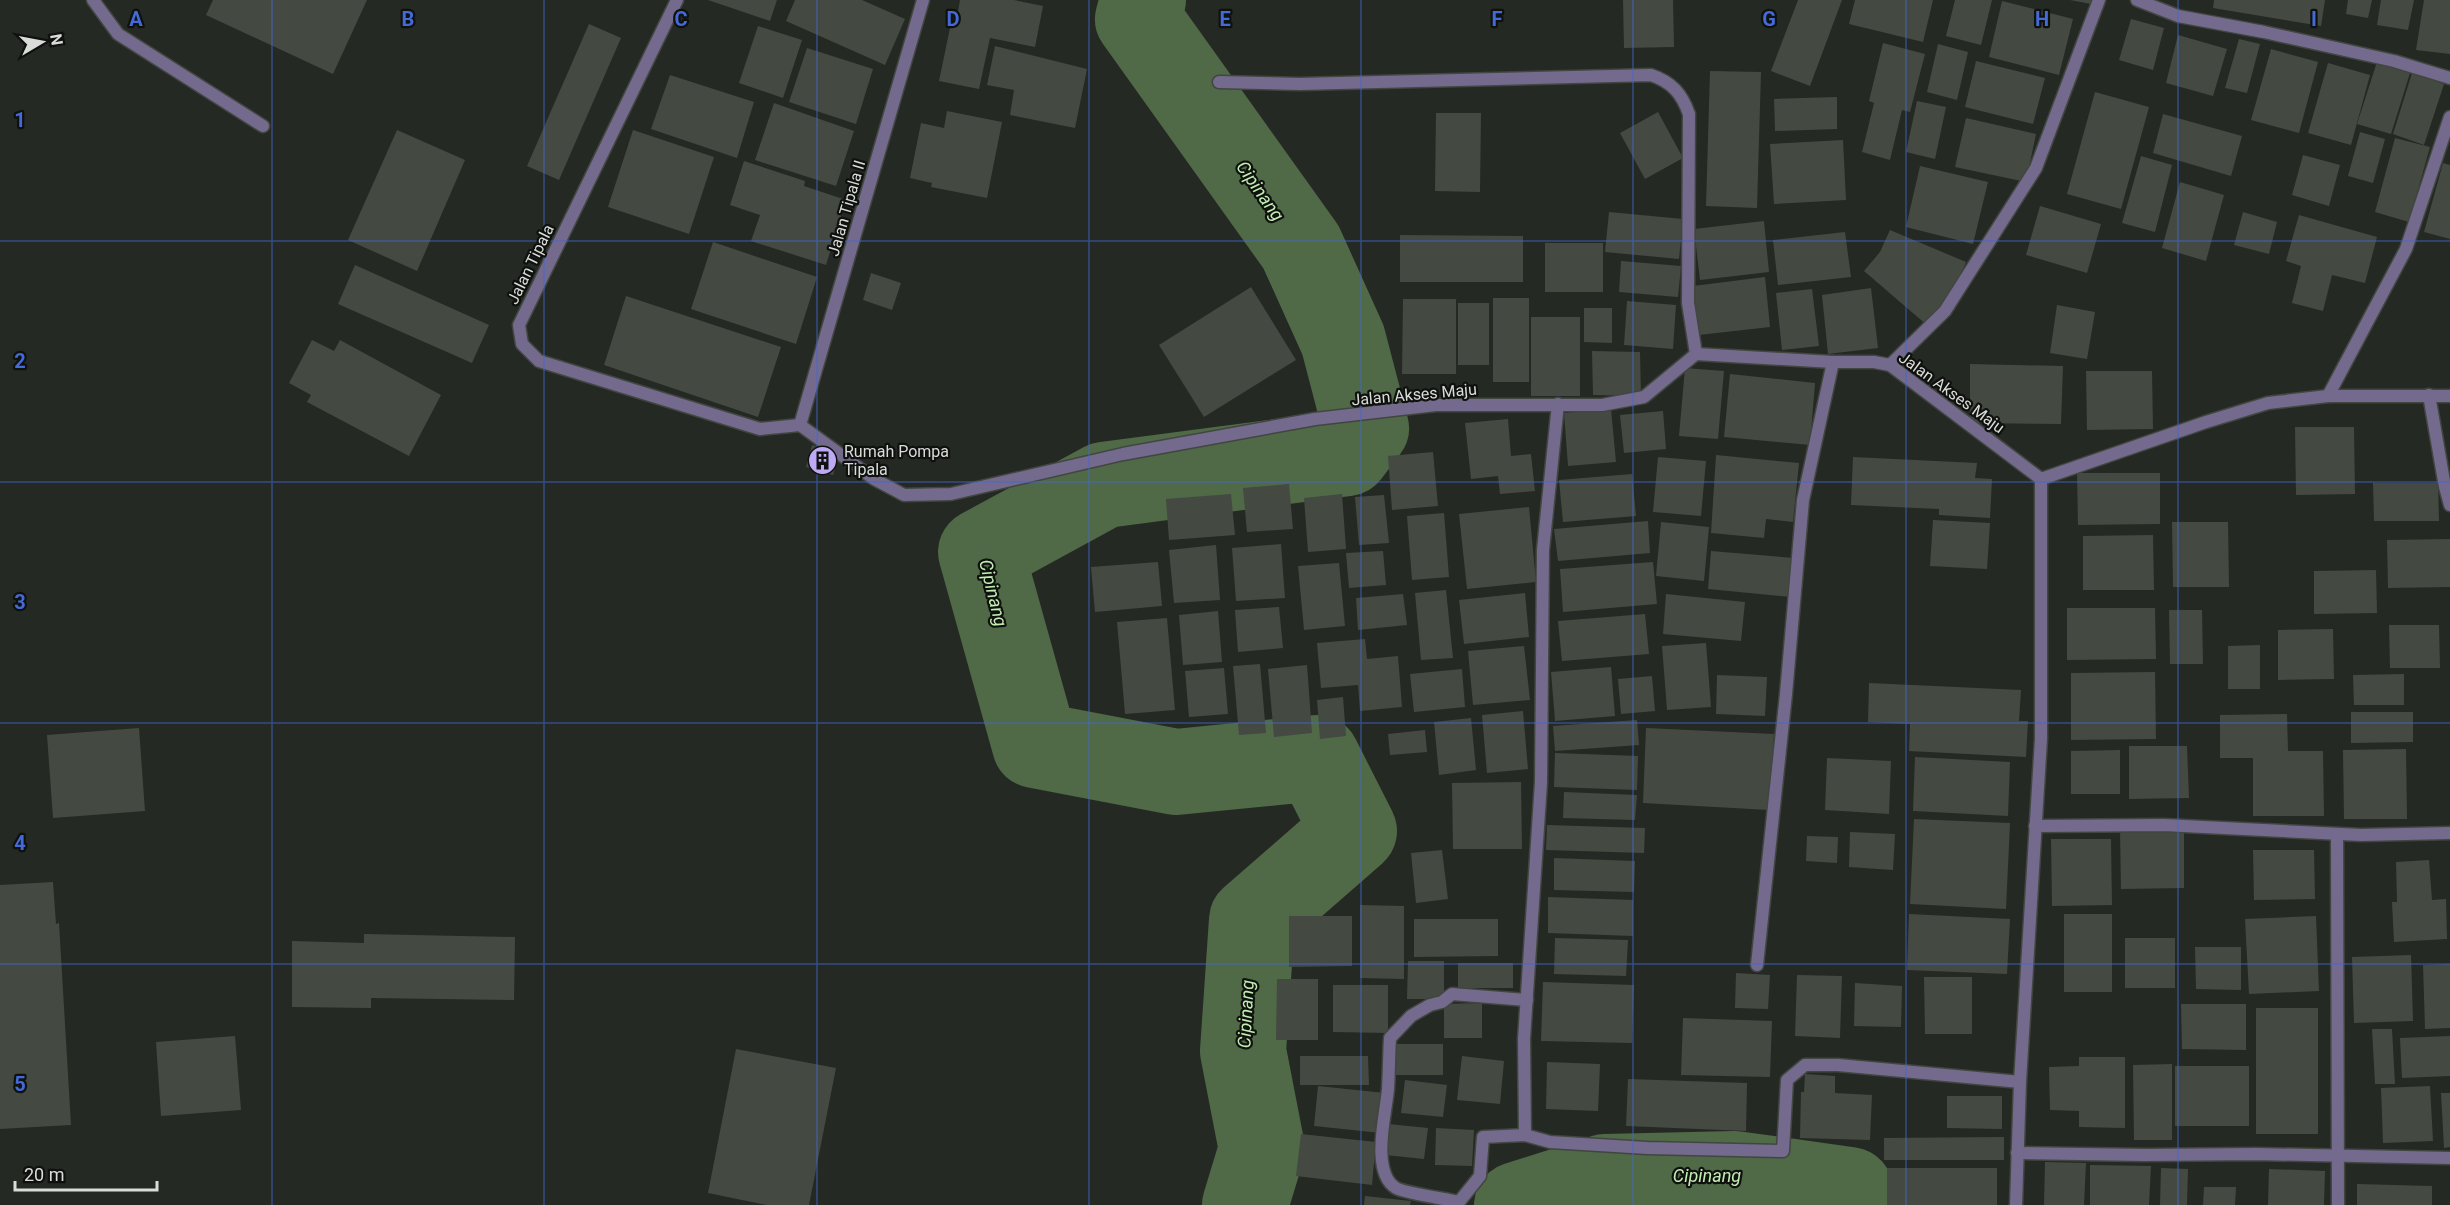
<svg xmlns="http://www.w3.org/2000/svg" width="2450" height="1205" font-family="Roboto,sans-serif">
	<rect width="100%" height="100%" fill="#252923"/>
	<g fill="none" stroke-linecap="round" stroke-linejoin="round">
		<!-- river -->
		<g stroke="#506947" stroke-width="86">
			<polyline points="1143,0 1138,19 1301,247 1343,340 1366,428 1347,453 1104,485 981,552 1035,745 1176,772 1317,758 1354,831 1252,920 1243,1051 1262,1149 1245,1205"/>
			<polyline points="1517,1205 1605,1177 1735,1174 1850,1190 1850,1205"/>
		</g>
	</g>
	<!-- building -->
	<g fill="#444942">
		<polygon points="213,0 367,0 333,74 206,15"/>
		<polygon points="708,0 777,0 770,21"/>
		<polygon points="795,0 862,0 905,19 885,65 786,21"/>
		<polygon points="960,0 1014,0 1043,6 1035,47 990,38 979,89 939,81 951,23 956,24"/>
		<polygon points="1623,0 1673,0 1674,47 1624,48"/>
		<polygon points="1798,0 1842,0 1810,86 1771,71"/>
		<polygon points="1855,0 1933,0 1923,42 1849,24"/>
		<polygon points="1955,0 1992,0 1981,45 1946,36"/>
		<polygon points="2070,0 2092,0 2091,4"/>
		<polygon points="2214,0 2325,0 2321,26 2213,8"/>
		<polygon points="2348,0 2372,0 2368,18 2346,14"/>
		<polygon points="2381,0 2414,0 2408,30 2377,25"/>
		<polygon points="2424,0 2450,0 2450,54 2416,50"/>
		<polygon points="2002,1 2073,19 2059,75 1989,57"/>
		<polygon points="2131,19 2164,28 2153,70 2119,60"/>
		<polygon points="589,24 621,38 559,180 527,166"/>
		<polygon points="758,26 802,40 783,98 739,83"/>
		<polygon points="2178,35 2227,49 2213,96 2166,83"/>
		<polygon points="2239,39 2260,44 2247,93 2225,88"/>
		<polygon points="1883,43 1925,54 1910,112 1902,110 1890,160 1862,152 1874,103 1869,101"/>
		<polygon points="1938,44 1968,52 1957,100 1927,92"/>
		<polygon points="995,46 1087,69 1075,128 1010,115 1014,90 987,85"/>
		<polygon points="807,48 873,69 856,124 789,102"/>
		<polygon points="2271,49 2318,62 2299,133 2251,120"/>
		<polygon points="1976,61 2045,78 2033,124 1965,107"/>
		<polygon points="2377,62 2410,73 2391,134 2357,124"/>
		<polygon points="2328,63 2370,75 2351,145 2308,133"/>
		<polygon points="1710,71 1761,72 1757,208 1706,206"/>
		<polygon points="2412,73 2444,84 2424,145 2393,134"/>
		<polygon points="670,75 754,102 737,158 651,129"/>
		<polygon points="2095,92 2149,107 2121,209 2067,194"/>
		<polygon points="1837,97 1837,129 1775,131 1774,99"/>
		<polygon points="1917,101 1946,107 1935,159 1906,152"/>
		<polygon points="774,103 854,131 836,186 755,160"/>
		<polygon points="947,111 1002,122 987,198 931,187 932,183 910,178 921,123 944,128"/>
		<polygon points="1658,112 1683,158 1645,179 1620,133"/>
		<polygon points="1436,113 1481,113 1480,192 1435,191"/>
		<polygon points="2163,114 2242,136 2231,176 2153,153"/>
		<polygon points="1966,118 2036,134 2026,182 1955,167"/>
		<polygon points="397,130 465,160 417,271 348,240"/>
		<polygon points="633,130 714,157 689,234 608,207"/>
		<polygon points="2360,132 2385,139 2373,183 2348,176"/>
		<polygon points="2395,138 2430,147 2409,222 2375,212"/>
		<polygon points="1843,140 1846,200 1774,204 1770,144"/>
		<polygon points="2303,155 2340,165 2329,206 2292,195"/>
		<polygon points="2141,156 2172,165 2155,232 2122,223"/>
		<polygon points="744,161 805,181 804,186 846,200 826,265 751,241 760,215 730,205"/>
		<polygon points="2443,163 2450,165 2450,239 2424,232"/>
		<polygon points="1920,166 1988,182 1973,244 1906,227"/>
		<polygon points="2180,182 2224,195 2206,261 2162,248"/>
		<polygon points="2040,206 2101,224 2087,273 2026,255"/>
		<polygon points="1609,212 1683,219 1679,259 1605,252"/>
		<polygon points="2243,212 2277,222 2269,254 2234,245"/>
		<polygon points="2299,215 2377,237 2365,283 2332,275 2323,311 2292,303 2301,266 2286,261"/>
		<polygon points="1764,221 1769,272 1700,280 1694,229"/>
		<polygon points="1890,230 1966,262 1951,298 1928,326 1864,271 1880,252"/>
		<polygon points="1845,232 1851,277 1778,285 1773,240"/>
		<polygon points="1400,235 1523,236 1523,282 1400,282"/>
		<polygon points="713,242 817,277 796,344 691,309"/>
		<rect x="1545" y="243" width="58" height="49"/>
		<polygon points="1621,261 1681,266 1678,297 1619,292"/>
		<polygon points="355,265 489,325 472,363 338,304"/>
		<polygon points="871,273 901,283 892,310 863,300"/>
		<polygon points="1765,277 1770,327 1699,335 1693,286"/>
		<polygon points="1251,287 1296,360 1204,417 1159,345"/>
		<polygon points="1871,288 1878,348 1828,354 1822,295"/>
		<polygon points="1812,289 1819,346 1782,350 1776,293"/>
		<polygon points="626,296 781,347 758,417 604,365"/>
		<rect x="1493" y="298" width="36" height="84"/>
		<polygon points="1403,299 1456,299 1456,374 1402,374"/>
		<polygon points="1627,301 1676,305 1673,349 1624,345"/>
		<rect x="1458" y="303" width="31" height="62"/>
		<polygon points="2057,305 2095,312 2087,359 2050,353"/>
		<polygon points="1584,308 1612,308 1612,343 1584,342"/>
		<rect x="1531" y="317" width="49" height="79"/>
		<polygon points="312,340 334,351 340,340 441,395 409,456 307,402 311,395 289,383"/>
		<polygon points="1592,351 1640,352 1641,396 1593,395"/>
		<polygon points="1970,364 2063,366 2061,424 1970,423"/>
		<polygon points="1685,368 1724,371 1718,439 1679,436"/>
		<polygon points="2086,371 2152,371 2153,429 2087,430"/>
		<polygon points="1730,374 1815,383 1810,445 1724,437"/>
		<polygon points="1611,409 1616,462 1568,466 1564,413"/>
		<polygon points="1663,411 1666,449 1624,453 1620,415"/>
		<polygon points="1508,419 1511,456 1531,454 1535,491 1500,494 1498,476 1471,479 1465,423"/>
		<polygon points="2295,427 2354,427 2355,494 2296,495"/>
		<polygon points="812,445 840,454 833,475 806,467"/>
		<polygon points="1433,452 1438,506 1392,510 1388,456"/>
		<polygon points="1716,455 1799,463 1793,522 1766,519 1764,538 1711,533"/>
		<polygon points="1658,457 1706,461 1701,516 1653,512"/>
		<polygon points="1853,457 1977,463 1975,478 1992,479 1990,518 1939,515 1939,509 1851,505"/>
		<polygon points="2077,473 2160,473 2160,524 2078,525"/>
		<polygon points="1632,474 1636,516 1563,522 1559,480"/>
		<polygon points="2373,483 2438,483 2439,521 2374,521"/>
		<polygon points="1289,484 1293,529 1247,532 1243,488"/>
		<polygon points="1231,494 1235,535 1169,540 1166,499"/>
		<polygon points="1342,494 1346,549 1308,552 1304,498"/>
		<polygon points="1384,495 1389,543 1359,545 1355,497"/>
		<polygon points="1529,507 1536,582 1467,589 1459,514"/>
		<polygon points="1444,513 1449,577 1412,580 1407,516"/>
		<polygon points="1933,520 1990,523 1987,569 1930,566"/>
		<polygon points="1648,521 1650,553 1558,561 1554,529"/>
		<polygon points="1661,522 1709,527 1704,581 1656,576"/>
		<polygon points="2172,522 2228,522 2229,587 2173,587"/>
		<polygon points="2153,535 2154,590 2083,590 2083,536"/>
		<polygon points="2450,539 2450,587 2388,588 2387,540"/>
		<polygon points="1281,544 1285,598 1236,601 1232,548"/>
		<polygon points="1216,545 1220,600 1174,603 1169,550"/>
		<polygon points="1383,551 1386,585 1349,588 1346,553"/>
		<polygon points="1711,551 1794,558 1791,597 1708,589"/>
		<polygon points="1158,562 1162,606 1095,612 1091,567"/>
		<polygon points="1653,562 1657,604 1563,612 1560,569"/>
		<polygon points="1339,563 1345,626 1304,630 1298,566"/>
		<polygon points="2376,570 2377,613 2314,614 2314,571"/>
		<polygon points="1446,590 1453,658 1421,660 1415,593"/>
		<polygon points="1525,593 1529,637 1464,644 1459,600"/>
		<polygon points="1403,594 1407,625 1358,630 1356,598"/>
		<polygon points="1666,594 1745,602 1741,641 1663,634"/>
		<polygon points="1279,607 1283,648 1238,652 1235,610"/>
		<polygon points="2067,608 2155,608 2156,659 2067,660"/>
		<polygon points="2169,610 2202,610 2203,664 2170,664"/>
		<polygon points="1218,611 1222,662 1183,665 1179,615"/>
		<polygon points="1645,614 1649,654 1562,661 1558,621"/>
		<polygon points="1167,618 1175,710 1125,714 1117,622"/>
		<polygon points="2389,625 2439,625 2440,668 2390,668"/>
		<polygon points="2333,629 2334,679 2278,680 2278,630"/>
		<polygon points="1365,639 1367,659 1398,656 1402,707 1360,711 1358,685 1321,688 1317,643"/>
		<polygon points="1706,643 1711,707 1667,710 1662,646"/>
		<polygon points="2260,645 2260,689 2228,689 2228,646"/>
		<polygon points="1524,646 1530,700 1473,705 1468,651"/>
		<polygon points="1260,664 1266,733 1239,735 1233,666"/>
		<polygon points="1307,665 1312,733 1274,737 1268,669"/>
		<polygon points="1611,667 1615,716 1555,721 1551,672"/>
		<polygon points="1224,668 1228,714 1189,717 1185,671"/>
		<polygon points="1462,669 1465,707 1414,712 1410,674"/>
		<polygon points="2155,672 2156,739 2071,740 2071,673"/>
		<polygon points="2404,674 2404,705 2354,705 2353,675"/>
		<polygon points="1717,675 1767,677 1765,716 1716,714"/>
		<polygon points="1652,676 1655,711 1621,714 1618,679"/>
		<polygon points="1869,683 2021,690 2019,721 2028,721 2026,757 1909,751 1910,724 1868,722"/>
		<polygon points="1343,697 1346,736 1320,739 1317,700"/>
		<polygon points="1523,711 1528,769 1487,773 1482,715"/>
		<polygon points="2351,712 2413,712 2413,742 2351,743"/>
		<polygon points="2287,714 2288,751 2323,751 2324,816 2253,816 2253,758 2220,758 2220,715"/>
		<polygon points="1471,718 1476,770 1439,775 1434,722"/>
		<polygon points="1637,720 1639,745 1555,751 1553,726"/>
		<polygon points="139,728 145,811 53,818 47,735"/>
		<polygon points="1646,728 1774,734 1769,810 1643,803"/>
		<polygon points="1425,730 1427,752 1390,755 1388,734"/>
		<polygon points="2129,746 2187,746 2189,798 2129,799"/>
		<polygon points="2406,749 2407,819 2344,819 2343,750"/>
		<polygon points="2120,750 2120,794 2071,794 2071,751"/>
		<polygon points="1555,753 1638,756 1637,790 1554,787"/>
		<polygon points="1915,757 2010,762 2008,816 1913,811"/>
		<polygon points="1827,758 1891,761 1889,814 1825,810"/>
		<polygon points="1521,782 1522,849 1453,849 1452,783"/>
		<polygon points="1564,792 1637,795 1635,820 1563,818"/>
		<polygon points="1914,819 2010,823 2006,909 1910,904"/>
		<polygon points="1547,825 1645,828 1644,853 1546,850"/>
		<polygon points="2120,831 2184,831 2184,888 2121,889"/>
		<polygon points="1850,832 1895,834 1893,870 1849,867"/>
		<polygon points="1807,836 1838,837 1837,863 1806,861"/>
		<polygon points="2051,839 2111,839 2112,905 2052,906"/>
		<polygon points="1442,850 1448,899 1416,903 1411,853"/>
		<polygon points="2253,850 2314,850 2315,899 2254,900"/>
		<polygon points="1554,858 1635,861 1634,892 1554,890"/>
		<polygon points="2429,860 2432,900 2446,899 2447,939 2394,942 2392,902 2397,902 2396,862"/>
		<polygon points="53,882 56,924 59,923 71,1125 0,1129 0,885"/>
		<polygon points="1548,897 1633,900 1633,936 1548,933"/>
		<polygon points="1360,905 1404,906 1404,979 1360,978"/>
		<polygon points="1909,914 2010,919 2007,974 1907,970"/>
		<rect x="2064" y="914" width="48" height="78"/>
		<polygon points="1289,916 1352,916 1352,966 1289,967"/>
		<polygon points="2316,916 2319,991 2249,994 2245,919"/>
		<polygon points="1414,919 1498,919 1498,956 1414,957"/>
		<polygon points="364,934 515,937 514,1000 371,998 371,1008 292,1007 292,941 364,943"/>
		<polygon points="1555,938 1628,940 1626,976 1554,974"/>
		<rect x="2125" y="938" width="50" height="50"/>
		<polygon points="2195,947 2241,947 2241,990 2196,989"/>
		<polygon points="2411,955 2413,1021 2354,1023 2352,957"/>
		<polygon points="1408,961 1444,961 1444,999 1407,999"/>
		<rect x="1458" y="963" width="55" height="25"/>
		<polygon points="2450,964 2450,1028 2425,1029 2423,965"/>
		<polygon points="1736,973 1770,975 1768,1009 1735,1008"/>
		<polygon points="1797,975 1842,976 1840,1038 1795,1036"/>
		<polygon points="1924,977 1972,977 1972,1034 1925,1034"/>
		<polygon points="1277,979 1318,979 1318,1040 1276,1040"/>
		<polygon points="1543,982 1634,985 1632,1043 1541,1041"/>
		<polygon points="1855,983 1902,986 1901,1027 1854,1026"/>
		<polygon points="1333,985 1388,985 1388,1033 1333,1032"/>
		<polygon points="1482,1003 1482,1038 1444,1038 1444,1004"/>
		<polygon points="2181,1004 2246,1004 2246,1050 2182,1049"/>
		<rect x="2256" y="1008" width="62" height="126"/>
		<polygon points="1683,1018 1772,1021 1770,1077 1681,1075"/>
		<polygon points="2372,1029 2392,1029 2395,1084 2375,1084"/>
		<polygon points="235,1036 241,1110 161,1116 156,1042"/>
		<polygon points="2450,1036 2450,1076 2402,1078 2400,1038"/>
		<rect x="1393" y="1044" width="50" height="31"/>
		<polygon points="736,1049 836,1068 809,1205 767,1205 708,1193"/>
		<polygon points="1300,1056 1368,1056 1369,1085 1300,1085"/>
		<polygon points="1462,1056 1504,1061 1500,1104 1457,1100"/>
		<polygon points="2079,1057 2125,1057 2125,1128 2079,1127 2079,1111 2050,1110 2049,1067 2079,1066"/>
		<polygon points="1547,1062 1600,1064 1598,1111 1546,1109"/>
		<polygon points="2172,1064 2172,1140 2134,1140 2133,1065"/>
		<rect x="2175" y="1066" width="74" height="60"/>
		<polygon points="1805,1074 1835,1076 1835,1093 1872,1095 1870,1140 1800,1138 1801,1092 1804,1092"/>
		<polygon points="1628,1079 1747,1083 1746,1131 1626,1126"/>
		<polygon points="1405,1080 1447,1085 1443,1117 1401,1113"/>
		<polygon points="1318,1086 1385,1093 1381,1133 1314,1126"/>
		<polygon points="2430,1086 2433,1141 2383,1143 2381,1088"/>
		<polygon points="2441,1093 2450,1093 2450,1147 2444,1148"/>
		<polygon points="1947,1096 2002,1096 2002,1129 1947,1128"/>
		<polygon points="1388,1124 1428,1128 1424,1159 1385,1155"/>
		<polygon points="1436,1128 1474,1130 1472,1166 1435,1165"/>
		<polygon points="1301,1134 1376,1142 1372,1185 1296,1176"/>
		<polygon points="2004,1137 2004,1160 1884,1160 1884,1138"/>
		<polygon points="2045,1162 2086,1163 2084,1205 2044,1205"/>
		<polygon points="2090,1165 2151,1166 2149,1205 2090,1205"/>
		<rect x="1887" y="1168" width="110" height="37"/>
		<polygon points="2161,1168 2188,1169 2187,1205 2160,1205"/>
		<polygon points="2269,1169 2325,1171 2324,1205 2268,1205"/>
		<polygon points="2357,1184 2432,1186 2432,1205 2357,1205"/>
		<polygon points="2204,1187 2236,1187 2235,1205 2203,1205"/>
		<polygon points="1365,1196 1411,1201 1410,1205 1364,1205"/>
	</g>
	<g fill="none" stroke-linecap="round" stroke-linejoin="round">
		<defs>
			<polyline id="lane" points="93,0 118,34 263,126"/>
			<g id="street">
				<polyline points="677,0 519,325 522,344 539,361 760,429 800,425"/>
				<polyline points="2137,0 2178,16 2264,32 2394,61 2450,78"/>
				<path d="M1219,82L1300,84L1651,75C1672,82 1682,94 1689,114L1688,303L1696,354"/>
				<polyline points="1890,365 1945,311 2036,168 2099,0"/>
				<polyline points="2429,395 2445,487 2450,505"/>
				<polyline points="2328,396 2406,249 2450,117"/>
				<polyline points="800,425 874,479 904,495 951,494 1123,454 1315,419 1436,405 1602,405 1644,397 1696,354 1833,362 1874,362 1890,365 2041,479"/>
				<polyline points="800,425 923,0"/>
				<polyline points="2041,479 2206,422 2268,403 2328,396 2450,396"/>
				<polyline points="2035,826 2164,825 2361,835 2450,833"/>
				<polyline points="2337,834 2338,1205"/>
				<polyline points="1757,965 1786,694 1803,500 1833,362"/>
				<path d="M1527,1000L1452,994L1442,1002L1430,1005L1411,1016L1390,1038C1389,1055 1389,1072 1388,1089C1386,1113 1370,1172 1396,1188C1404,1193 1447,1199 1459,1202L1480,1176L1483,1137L1525,1135L1550,1142L1647,1148L1783,1151L1787,1080L1805,1065H1838L2020,1082"/>
				<polyline points="1525,1135 1524,1039 1541,782 1543,550 1558,404"/>
				<polyline points="2017,1153 2145,1155 2256,1154 2450,1158"/>
				<polyline points="2016,1205 2020,1082 2041,739 2041,479"/>
			</g>
		</defs>
		<!-- lane casing -->
		<use href="#lane" stroke="#424640" stroke-width="15"/>
		<!-- street casing -->
		<use href="#street" stroke="#424640" stroke-width="15"/>
		<!-- lane -->
		<use href="#lane" stroke="#736a8d" stroke-width="12"/>
		<!-- street -->
		<use href="#street" stroke="#736a8d" stroke-width="12"/>
	</g>
	<!-- grid -->
	<path fill="none" stroke="#436ad8" stroke-width="1.5" stroke-opacity="0.55" d="M272,0V1205M544,0V1205M817,0V1205M1089,0V1205M1361,0V1205M1633,0V1205M1906,0V1205M2178,0V1205M0,241H2450M0,482H2450M0,723H2450M0,964H2450"/>
	<!-- icons -->
	<defs>
		<symbol id="building-disc" viewBox="-11 -11 22 22"><circle r="9.5" fill="#bea9f5" stroke="#0f110e"/><path d="M-4-6H4V6H1V3H-1V6H-4ZM-2.5-4.3h1.7v1.8h-1.7ZM.8-4.3h1.7v1.8H.8ZM-2.5-1h1.7V.8h-1.7ZM.8-1h1.7V.8H.8Z" fill="#111"/></symbol>
	</defs>
	<g fill-rule="evenodd">
		<use href="#building-disc" x="806" y="444" width="33" height="33"/>
	</g>
	<g text-anchor="middle" stroke-width="4.5" stroke-linejoin="round" paint-order="stroke">
		<!-- street labels -->
		<g font-size="16" fill="#d9dcd8" stroke="#0f110e">
			<text transform="translate(846 208) rotate(-74)" y="6">Jalan Tipala II</text>
			<text transform="translate(530 264) rotate(-64)" y="6">Jalan Tipala</text>
			<text transform="translate(1952 392) rotate(36)" y="6">Jalan Akses Maju</text>
			<text transform="translate(1414 394) rotate(-5)" y="6">Jalan Akses Maju</text>
		</g>
		<!-- poi labels -->
		<g font-size="16" fill="#d9dcd8" stroke="#0f110e" text-anchor="start">
			<text x="844" y="457">Rumah Pompa<tspan x="844" dy="18">Tipala</tspan></text>
		</g>
		<!-- water labels -->
		<g font-size="18" font-style="italic" fill="#c3eeb3" stroke="#0f110e">
			<text transform="translate(1260 191) rotate(55)" y="6">Cipinang</text>
			<text transform="translate(993 593) rotate(76)" y="6">Cipinang</text>
			<text transform="translate(1246 1014) rotate(-87)" y="6">Cipinang</text>
			<text x="1707" y="1182">Cipinang</text>
		</g>
	</g>
	<g font-size="20" text-anchor="middle" font-weight="bold" fill="#436ad8" stroke="#0f110e" stroke-width="4.5" stroke-linejoin="round" paint-order="stroke">
		<text x="136" y="26">A</text>
		<text x="408" y="26">B</text>
		<text x="681" y="26">C</text>
		<text x="953" y="26">D</text>
		<text x="1225" y="26">E</text>
		<text x="1497" y="26">F</text>
		<text x="1769" y="26">G</text>
		<text x="2042" y="26">H</text>
		<text x="2314" y="26">I</text>
		<text x="20" y="127">1</text>
		<text x="20" y="368">2</text>
		<text x="20" y="609">3</text>
		<text x="20" y="850">4</text>
		<text x="20" y="1091">5</text>
	</g>
	<!-- north arrow -->
	<g transform="translate(42 42) rotate(80)" stroke="#0f110e" stroke-width="4.5" paint-order="stroke">
	<path d="M0-4.5L10 22L0 15L-10 22Z" fill="#d9dcd8"/>
	<text y="-9" font-size="16" font-weight="bold" text-anchor="middle" fill="#d9dcd8">N</text>
	</g>
	<!-- scale -->
	<path d="M15 1181v9h142v-9" fill="none" stroke="#d9dcd8" stroke-width="3"/>
	<text x="24" y="1181" font-size="18" fill="#d9dcd8" stroke="#0f110e" stroke-width="4.5" paint-order="stroke">20 m</text>
</svg>
